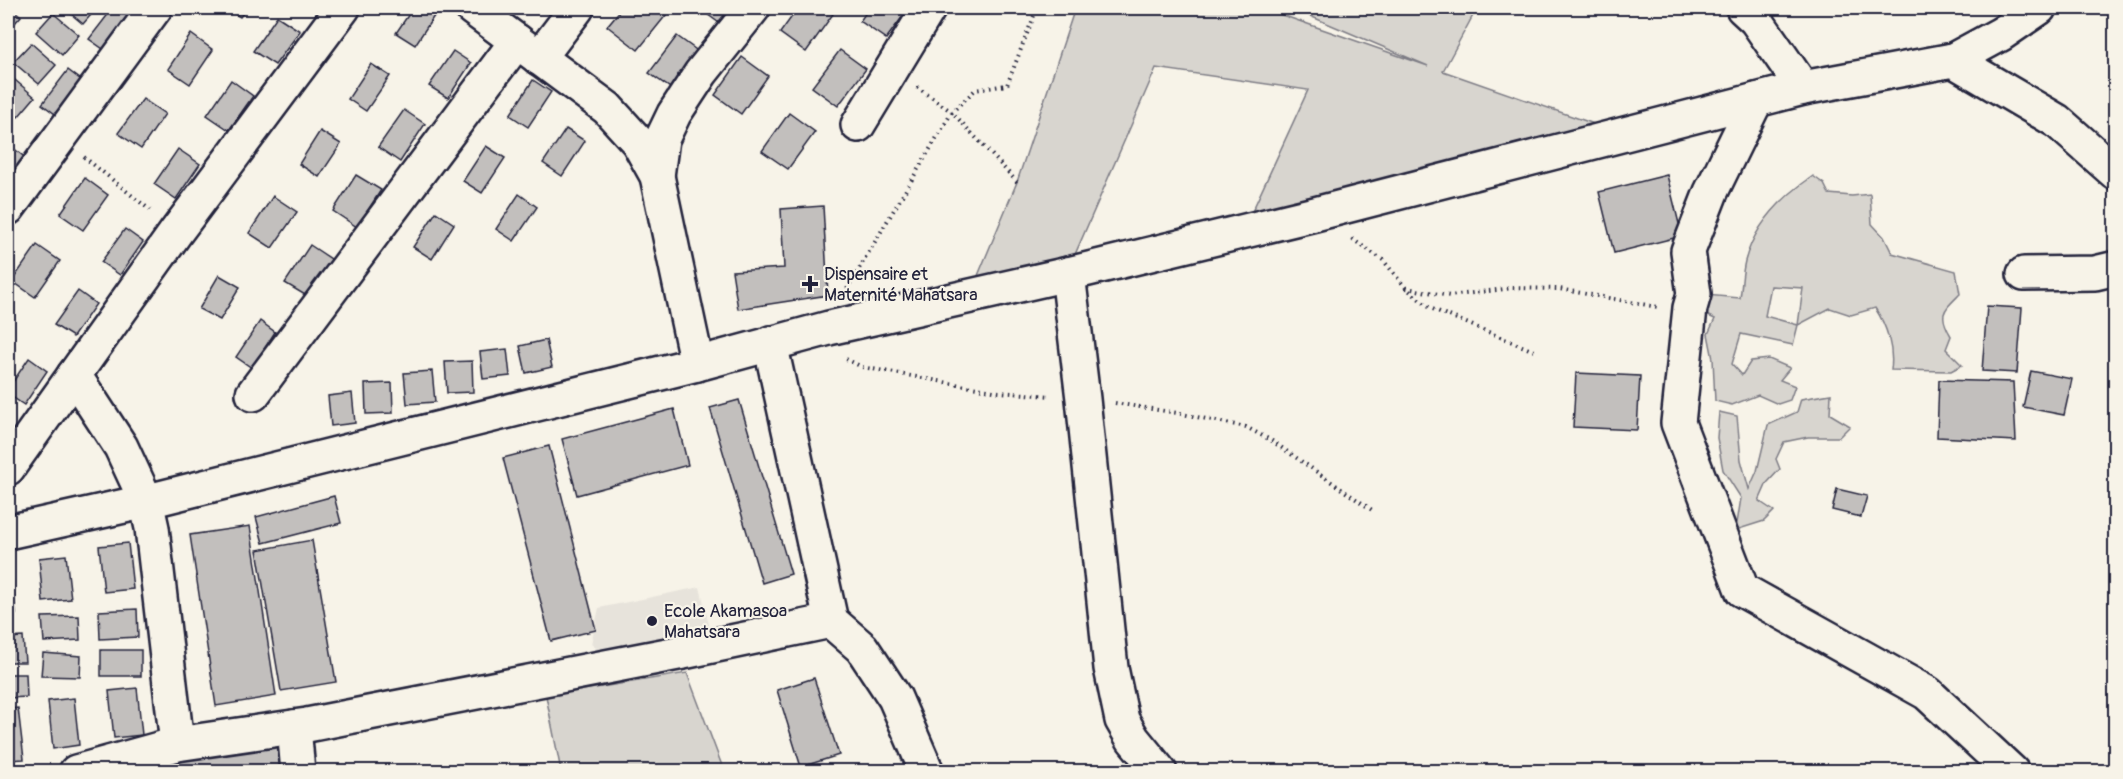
<svg xmlns="http://www.w3.org/2000/svg" width="2123" height="779" font-family="Pangolin,sans-serif">
	<rect width="100%" height="100%" fill="#f7f3e8"/>
	<filter id="ink" filterUnits="userSpaceOnUse"><feTurbulence type="fractalNoise" baseFrequency=".0167" numOctaves="2"/><feDisplacementMap in="SourceGraphic" scale="12" xChannelSelector="R" yChannelSelector="G"/><feConvolveMatrix kernelMatrix="1 2 1 2 8 2 1 2 1" color-interpolation-filters="sRGB"/></filter>
	<g filter="url(#ink)">
		<!-- built -->
		<polygon fill="#e7e3db" points="700,587 711,633 605,655 591,644 599,608"/>
		<!-- green -->
		<g fill="#d8d5cf" stroke="#7d7c85" stroke-width="1.5" fill-rule="evenodd">
			<polygon points="1075,8 1262,8 1428,66 1291,8 1477,8 1443,71 1600,126 1251,214 1308,90 1156,68 1073,259 977,278 1017,182"/>
			<path d="M1813,176L1824,184L1829,194L1852,196L1870,194L1872,224L1884,237L1892,253L1956,271L1960,294C1943,311 1938,314 1951,336L1946,349L1962,365L1951,371L1891,370C1894,349 1887,326 1875,308L1851,315L1830,308L1798,325L1793,345L1741,334L1732,364L1742,375L1751,361L1769,359L1790,368L1780,380L1795,386L1790,400L1778,404L1758,395L1732,405L1715,401L1713,359L1708,334L1715,319L1690,308L1694,294L1740,298C1742,286 1742,273 1745,261C1755,224 1782,197 1813,176ZM1771,286L1803,288L1798,325L1765,316Z"/>
			<polygon points="1831,394 1830,414 1850,426 1839,437 1808,437 1784,442 1776,459 1780,469 1767,483 1759,501 1774,511 1764,521 1736,530 1741,498 1723,470 1717,438 1719,412 1737,416 1741,460 1749,489 1757,471 1768,425 1797,412 1801,399"/>
			<polygon points="687,673 724,771 561,771 546,696"/>
		</g>
		<!-- building -->
		<g fill="#c2bfbd" stroke="#22223b" stroke-width="1.5">
			<polygon points="8,8 11,8 21,16 8,31"/>
			<polygon points="64,8 97,8 83,24"/>
			<polygon points="113,8 118,8 132,18 106,51 89,39"/>
			<polygon points="225,8 247,8 240,17"/>
			<polygon points="413,8 434,8 438,10 415,45 396,33"/>
			<polygon points="622,8 669,8 671,9 638,50 607,26"/>
			<polygon points="701,8 741,8 726,28 700,9"/>
			<polygon points="798,8 824,8 833,14 806,52 780,33"/>
			<polygon points="869,8 909,8 886,39 860,21"/>
			<polygon points="53,13 79,35 62,55 36,32"/>
			<polygon points="277,16 300,31 275,65 253,51"/>
			<polygon points="191,34 213,50 190,84 168,69"/>
			<polygon points="677,36 703,55 676,92 649,73"/>
			<polygon points="31,43 56,65 39,84 13,62"/>
			<polygon points="840,50 866,69 838,106 812,87"/>
			<polygon points="453,51 471,63 448,98 429,86"/>
			<polygon points="742,57 768,76 741,114 715,95"/>
			<polygon points="371,64 390,76 366,111 348,99"/>
			<polygon points="68,70 85,83 59,117 42,104"/>
			<polygon points="9,75 35,97 18,117 8,108 8,77"/>
			<polygon points="231,80 253,96 229,130 207,115"/>
			<polygon points="533,80 551,92 528,127 510,115"/>
			<polygon points="143,99 165,114 141,149 118,133"/>
			<polygon points="404,110 425,124 400,162 378,147"/>
			<polygon points="789,113 815,132 788,169 762,151"/>
			<polygon points="566,129 585,141 562,176 543,163"/>
			<polygon points="320,131 341,144 319,177 299,164"/>
			<polygon points="486,146 505,158 482,193 463,181"/>
			<polygon points="12,147 28,160 8,187 8,153"/>
			<polygon points="178,149 200,164 176,199 154,184"/>
			<polygon points="356,175 381,190 357,227 333,211"/>
			<polygon points="1667,175 1682,236 1614,253 1599,192"/>
			<polygon points="85,178 108,195 83,230 60,214"/>
			<polygon points="519,194 537,207 514,241 496,229"/>
			<polygon points="273,196 297,212 272,248 249,233"/>
			<polygon points="823,206 828,295 738,309 732,271 784,268 781,209"/>
			<polygon points="436,212 454,224 432,259 413,247"/>
			<polygon points="125,229 143,242 120,275 101,262"/>
			<polygon points="37,245 60,261 35,297 12,281"/>
			<polygon points="310,245 334,261 310,298 285,283"/>
			<polygon points="219,275 240,287 220,320 199,309"/>
			<polygon points="78,291 96,304 73,337 54,325"/>
			<polygon points="1987,306 2022,308 2017,373 1982,371"/>
			<polygon points="260,321 275,332 252,368 236,357"/>
			<polygon points="546,340 552,367 526,373 520,346"/>
			<polygon points="507,349 510,376 483,379 480,352"/>
			<polygon points="29,358 47,371 24,405 8,394 8,389"/>
			<polygon points="472,361 473,392 447,393 445,362"/>
			<polygon points="432,371 435,402 407,404 404,373"/>
			<polygon points="2031,371 2072,379 2064,415 2023,407"/>
			<polygon points="1576,373 1640,376 1637,430 1573,427"/>
			<polygon points="1939,380 2013,382 2016,441 1937,437"/>
			<polygon points="392,383 393,413 366,414 365,384"/>
			<polygon points="352,393 355,423 331,426 328,396"/>
			<polygon points="739,400 791,574 762,583 710,408"/>
			<polygon points="674,409 688,465 577,495 562,439"/>
			<polygon points="549,446 596,630 551,641 503,458"/>
			<polygon points="1837,489 1867,496 1861,517 1832,510"/>
			<polygon points="334,496 341,523 263,543 256,517"/>
			<polygon points="250,526 276,696 216,706 190,535"/>
			<polygon points="312,540 336,682 281,691 257,550"/>
			<polygon points="128,543 133,589 104,592 99,546"/>
			<polygon points="66,555 71,599 43,602 39,558"/>
			<polygon points="11,564 16,614 8,615 8,565"/>
			<polygon points="137,609 138,637 100,639 99,611"/>
			<polygon points="79,616 80,640 44,642 42,617"/>
			<polygon points="23,637 25,662 8,662 8,638"/>
			<rect x="101" y="650" width="40" height="26"/>
			<polygon points="43,653 81,656 80,677 41,676"/>
			<polygon points="8,674 26,674 27,697 8,698"/>
			<polygon points="814,678 839,755 801,767 777,690"/>
			<polygon points="137,688 142,735 114,738 109,691"/>
			<polygon points="74,698 79,745 53,749 48,701"/>
			<polygon points="18,708 24,759 8,760 8,709"/>
			<polygon points="282,745 286,772 168,772 167,763"/>
		</g>
		<g fill="none" stroke-linecap="round" stroke-linejoin="round">
			<defs>
				<g id="minor">
					<polyline points="472,8 607,108 638,142 657,176 697,364"/>
					<polyline points="1743,8 1756,20 1803,88"/>
					<polyline points="539,58 577,8"/>
					<polyline points="1953,60 2057,121 2116,173"/>
					<polyline points="1756,100 1711,192 1688,251 1694,294 1690,308 1678,423 1742,590 1927,693 2012,772"/>
					<polyline points="858,125 929,8"/>
					<polyline points="657,176 662,139 674,114 701,73 753,8"/>
					<polyline points="8,208 155,8"/>
					<polyline points="1068,274 1083,399 1111,668 1122,720 1133,739 1160,772"/>
					<polyline points="2024,274 2095,273 2116,268"/>
					<polyline points="770,343 831,621"/>
					<polyline points="74,375 121,447 146,501 152,528 177,744 307,725 683,652 831,621 862,648 895,698 927,772"/>
					<polyline points="253,394 517,41"/>
					<polyline points="8,468 176,232 343,8"/>
					<polyline points="8,532 156,499 697,364 829,328 1068,274 1315,214 1803,88 1953,60 2001,34 2039,8"/>
					<polyline points="294,727 298,772"/>
					<polyline points="76,772 177,744"/>
				</g>
			</defs>
			<!-- minor casing -->
			<use href="#minor" stroke="#22223b" stroke-width="38"/>
			<!-- path -->
			<g stroke="#22223b" stroke-width="4" stroke-dasharray="1.5 4.5" stroke-linecap="butt">
				<polyline points="917,87 952,112 975,90 1007,85 1037,8"/>
				<polyline points="84,157 150,210"/>
				<polyline points="1352,239 1383,260 1406,288 1430,308 1534,351"/>
				<polyline points="1406,288 1450,296 1512,288 1559,289 1658,307"/>
				<polyline points="847,289 952,112 1017,182"/>
				<polyline points="846,359 862,367 999,392 1051,396"/>
				<polyline points="1115,403 1177,413 1246,427 1272,441 1372,510"/>
				<polyline points="336,772 355,768 356,772"/>
			</g>
			<!-- minor -->
			<use href="#minor" stroke="#f7f3e8" stroke-width="33"/>
		</g>
	</g>
	<!-- markers -->
	<g fill="#22223b" stroke="#f7f3e8" stroke-width="2">
		<path d="M807 275h6v6h6v6h-6v6h-6v-6h-6v-6h6z"/>
		<circle cx="652" cy="621" r="6"/>
	</g>
	<g text-anchor="middle" stroke-width="4.5" stroke-linejoin="round" paint-order="stroke">
		<!-- poi labels -->
		<g font-size="18" fill="#22223b" stroke="#f7f3e8" text-anchor="start">
			<text x="824" y="280">Dispensaire et<tspan x="824" dy="21">Maternité Mahatsara</tspan></text>
			<text x="664" y="617">Ecole Akamasoa<tspan x="664" dy="21">Mahatsara</tspan></text>
		</g>
	</g>
	<!-- margin -->
	<rect width="2123" height="779" fill="none" stroke="#f7f3e8" stroke-width="30"/>
	<rect x="15" y="15" width="2093" height="749" fill="none" stroke="#22223b" stroke-width="2" filter="url(#ink)"/>
</svg>
